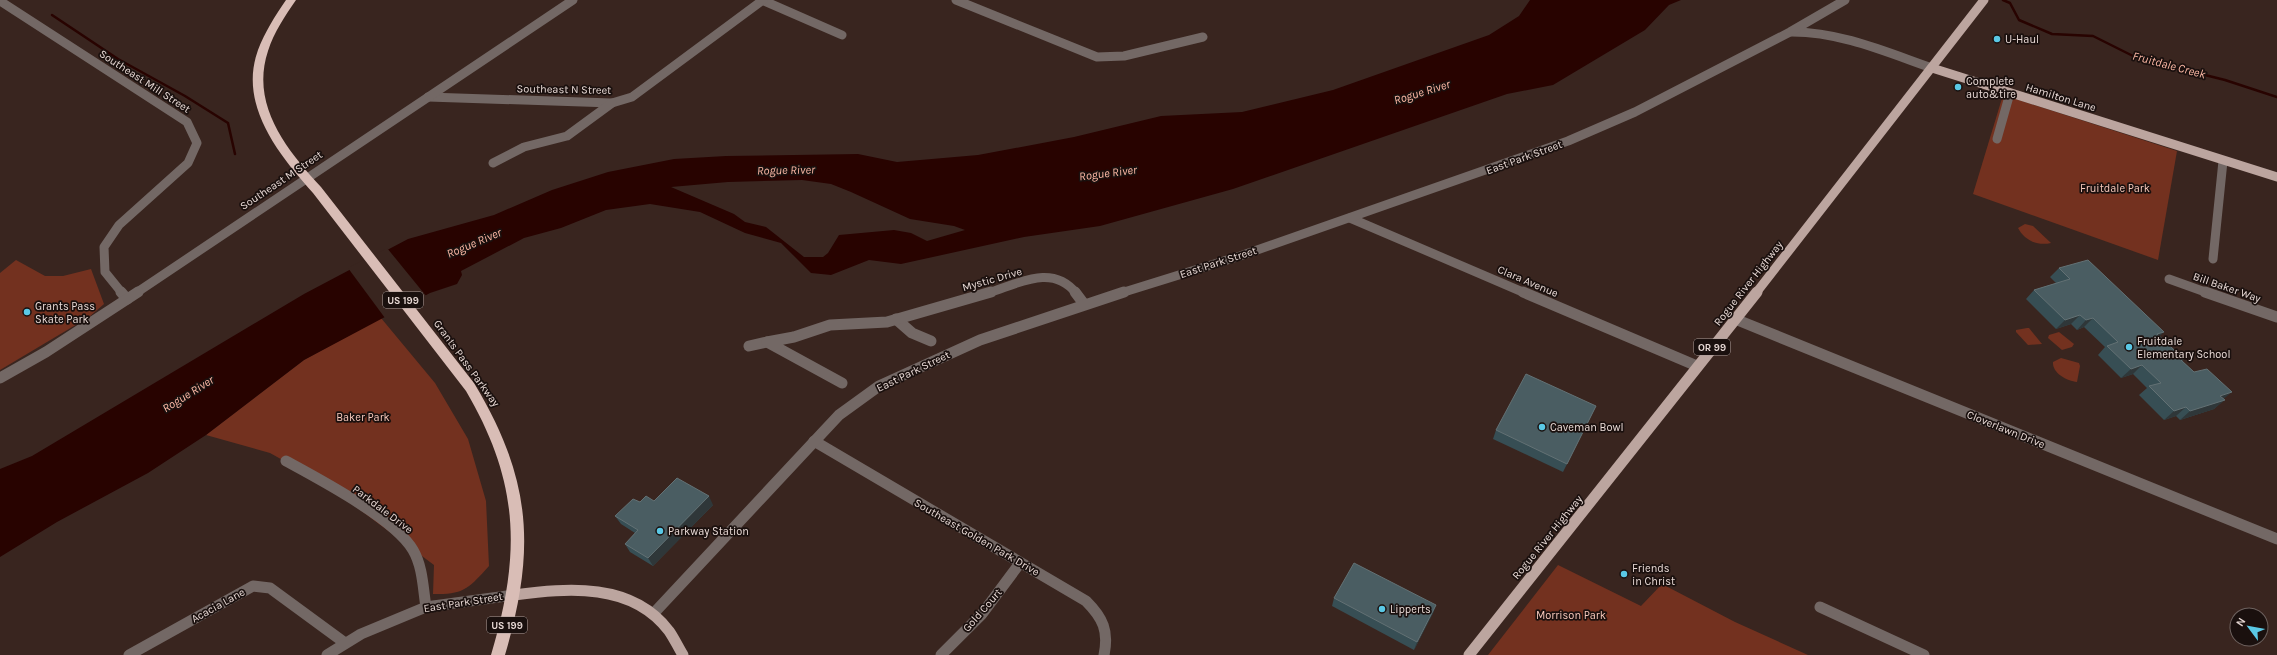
<svg xmlns="http://www.w3.org/2000/svg" width="2277" height="655" font-family="Karla,sans-serif">
	<rect width="100%" height="100%" fill="#39251f"/>
	<!-- green -->
	<g fill="#73311f">
		<polygon points="2003,95 2177,151 2158,260 1973,194"/>
		<path d="M2025,224L2033,226L2051,243C2038,246 2025,241 2018,228Z"/>
		<polygon points="16,260 45,276 63,276 91,269 104,304 89,317 0,370 0,273"/>
		<path d="M381,318L435,383L468,439L486,501L489,566C469,588 464,595 433,594L434,565L324,483L270,453L206,435L304,360Z"/>
		<polygon points="2027,328 2029,328 2042,344 2028,345 2016,332 2016,330"/>
		<polygon points="2059,332 2074,344 2072,347 2062,350 2048,338 2049,335"/>
		<path d="M2061,358L2079,363L2080,366L2077,382C2067,381 2052,373 2053,362Z"/>
		<polygon points="1558,565 1641,606 1662,584 1735,622 1808,655 1488,655"/>
	</g>
	<!-- water -->
	<path fill="#280300" fill-rule="evenodd" d="M1530,0H1681L1669,5L1645,30L1553,85L1507,94L1233,189L1100,226L1024,237L901,264L869,260L831,275L811,273L781,243L745,233L700,212L650,204L606,210L561,228L524,238L461,271L462,275L457,284L430,293L304,360L206,435L148,473L57,522L0,557V469L32,456L304,294L408,239L494,215L552,190L608,172L674,159L726,156L858,154L897,162L978,155L1074,137L1161,116L1242,112L1333,90L1489,35L1519,16ZM802,180L831,184L851,192L910,219L954,226L965,230L927,241L911,233L894,230L839,235L828,253L823,257H804L766,227L745,222L734,214L671,187L728,182Z"/>
	<!-- pier -->
	<polygon fill="#39251f" points="387,248 427,297 385,318 348,268"/>
	<g fill="none" stroke-linecap="round" stroke-linejoin="round">
		<!-- stream -->
		<g stroke="#280300" stroke-width="2.5">
			<polyline points="2003,0 2010,3 2019,20 2052,34 2093,36 2137,58 2225,80 2277,97"/>
			<polyline points="52,15 118,59 185,96 228,123 235,154"/>
		</g>
		<!-- minor-far1 -->
		<g stroke="#736865" stroke-width="9">
			<polyline points="762,0 842,35"/>
			<polyline points="956,0 1097,57 1124,56 1203,37"/>
			<polyline points="0,1 187,122 197,143 188,163 119,225 104,247 105,272 122,293"/>
			<path d="M1792,32C1841,32 1886,52 1932,68"/>
			<polyline points="428,97 612,103 632,97 763,0"/>
			<polyline points="1997,139 2010,93"/>
			<polyline points="493,163 524,147 567,136 612,103"/>
			<polyline points="1350,218 1525,293"/>
			<polyline points="2213,259 2223,161"/>
			<polyline points="2169,279 2208,293"/>
			<polyline points="136,293 573,0"/>
			<path d="M988,293C1018,284 1052,263 1076,293"/>
			<polyline points="1121,293 1240,256 1568,141 1635,112 1790,32 1845,0"/>
		</g>
		<!-- minor -->
		<g stroke="#736865" stroke-width="11">
			<polyline points="121,292 127,299"/>
			<polyline points="1075,292 1084,304"/>
			<polyline points="1523,292 1697,366"/>
			<polyline points="2205,292 2277,317"/>
			<polyline points="896,319 912,333 931,341"/>
			<polyline points="1735,319 2277,539"/>
			<polyline points="749,346 767,342"/>
			<polyline points="0,378 46,352 138,292"/>
			<polyline points="842,383 767,342 794,337 830,325 887,322 991,292"/>
			<path d="M814,441L1086,601C1103,618 1109,631 1104,655"/>
			<path d="M286,461C319,479 395,519 413,550C423,567 423,589 426,607"/>
			<polyline points="1820,607 1924,655"/>
			<polyline points="654,613 839,415 879,386 980,340 1124,292"/>
			<polyline points="129,655 253,586 270,588 345,643"/>
			<polyline points="327,655 361,634 426,607 514,595"/>
			<polyline points="941,655 982,614 1020,563"/>
		</g>
		<!-- major-far1 -->
		<g stroke="#bca59f" stroke-width="9">
			<polyline points="1932,68 2277,177"/>
			<polyline points="1756,293 1984,0"/>
		</g>
		<!-- major -->
		<g stroke="#bca59f" stroke-width="11">
			<path d="M514,595C568,588 632,582 669,631C674,638 678,647 683,655"/>
			<polyline points="1469,655 1757,292"/>
		</g>
		<!-- highway -->
		<path fill="#d9bdb6" fill-rule="evenodd" d="M286,0H296C285,16 274,32 268,51C250,105 287,150 321,187L474,383C532,479 536,549 505,655H491C521,554 520,483 466,391L313,193C279,155 238,105 258,50C265,32 275,16 286,0Z"/>
	</g>
	<!-- wall -->
	<g fill="#374e54">
		<polygon points="2059,268 2160,336 2184,359 2182,361 2224,399 2214,409 2180,420 2176,416 2164,420 2139,395 2147,388 2133,374 2121,378 2098,355 2105,347 2084,327 2077,330 2071,324 2056,329 2026,299 2034,290 2056,283 2050,277"/>
		<polygon points="1596,406 1563,472 1493,439 1496,430"/>
		<polygon points="654,501 713,505 653,566 630,552 625,544 635,533 621,524 615,516 640,502"/>
		<polygon points="1334,598 1436,605 1433,613 1414,650 1332,606"/>
	</g>
	<!-- shaded-wall -->
	<g fill="#2f3739">
		<polygon points="2080,315 2071,324 2056,329 2065,320"/>
		<polygon points="2093,318 2084,327 2077,330 2086,320"/>
		<polygon points="2164,332 2155,341 2157,334"/>
		<polygon points="2142,365 2133,374 2121,378 2131,369"/>
		<polygon points="2232,392 2221,401 2225,400 2214,409 2180,420 2190,411 2220,396"/>
		<polygon points="2186,407 2176,416 2164,420 2174,411"/>
		<polygon points="709,496 713,505 653,566 648,558"/>
		<polygon points="1436,605 1433,613 1414,650 1417,642"/>
	</g>
	<!-- building -->
	<g fill="#4a5d62" stroke="#637174">
		<polygon points="2088,260 2164,332 2157,334 2184,359 2181,360 2194,372 2207,369 2232,392 2220,396 2225,400 2190,411 2186,407 2174,411 2149,386 2161,383 2142,365 2131,369 2107,346 2118,342 2093,318 2086,320 2080,315 2065,320 2034,290 2070,279 2059,268"/>
		<polygon points="1526,374 1596,406 1567,464 1496,430"/>
		<polygon points="677,478 709,496 648,558 625,544 638,530 615,516 633,499 640,502 646,496 654,501"/>
		<polygon points="1354,563 1436,605 1417,642 1334,598"/>
	</g>
	<!-- markers -->
	<g fill="#5ac8e5" stroke="#1a100e" stroke-width="1.5">
		<circle cx="1997" cy="39" r="4"/>
		<circle cx="1958" cy="87" r="4"/>
		<circle cx="27" cy="312" r="4"/>
		<circle cx="2129" cy="347" r="4"/>
		<circle cx="1542" cy="427" r="4"/>
		<circle cx="660" cy="531" r="4"/>
		<circle cx="1624" cy="574" r="4"/>
		<circle cx="1382" cy="609" r="4"/>
	</g>
	<g text-anchor="middle" stroke-width="3.5" stroke-linejoin="round" paint-order="stroke">
		<!-- shield labels -->
		<g fill="#1a100e" stroke="#ac9e9b" stroke-width="1">
			<rect x="383" y="292" width="40" height="16" rx="3"/>
			<rect x="1694" y="339" width="36" height="16" rx="3"/>
			<rect x="487" y="617" width="40" height="16" rx="3"/>
		</g>
		<g font-size="10" font-weight="bold" fill="#eadbd7">
			<text x="403" y="304">US 199</text>
			<text x="1712" y="351">OR 99</text>
			<text x="507" y="629">US 199</text>
		</g>
		<!-- poi labels -->
		<g font-size="11" fill="#eadbd7" stroke="#1a100e" text-anchor="start">
			<text x="2005" y="43">U-Haul</text>
			<text x="1966" y="85">Complete<tspan x="1966" dy="13">auto&amp;tire</tspan></text>
			<text x="35" y="310">Grants Pass<tspan x="35" dy="13">Skate Park</tspan></text>
			<text x="2137" y="345">Fruitdale<tspan x="2137" dy="13">Elementary School</tspan></text>
			<text x="1550" y="431">Caveman Bowl</text>
			<text x="668" y="535">Parkway Station</text>
			<text x="1632" y="572">Friends<tspan x="1632" dy="13">in Christ</tspan></text>
			<text x="1390" y="613">Lipperts</text>
		</g>
		<!-- street labels -->
		<g font-size="11" fill="#eadbd7" stroke="#1a100e">
			<text transform="translate(145 81) rotate(33)" y="4">Southeast Mill Street</text>
			<text transform="translate(564 89) rotate(1)" y="4">Southeast N Street</text>
			<text transform="translate(2061 97) rotate(17)" y="4">Hamilton Lane</text>
			<text transform="translate(1524 157) rotate(-20)" y="4">East Park Street</text>
			<text transform="translate(281 180) rotate(-34)" y="4">Southeast M Street</text>
			<text transform="translate(1218 262) rotate(-18)" y="4">East Park Street</text>
			<text transform="translate(992 279) rotate(-16)" y="4">Mystic Drive</text>
			<text transform="translate(1528 281) rotate(23)" y="4">Clara Avenue</text>
			<text transform="translate(1748 283) rotate(-52)" y="4">Rogue River Highway</text>
			<text transform="translate(2227 287) rotate(19)" y="4">Bill Baker Way</text>
			<text transform="translate(467 363) rotate(54)" y="4">Grants Pass Parkway</text>
			<text transform="translate(913 371) rotate(-26)" y="4">East Park Street</text>
			<text transform="translate(2006 429) rotate(22)" y="4">Cloverlawn Drive</text>
			<text transform="translate(383 509) rotate(37)" y="4">Parkdale Drive</text>
			<text transform="translate(977 537) rotate(30)" y="4">Southeast Golden Park Drive</text>
			<text transform="translate(1547 537) rotate(-51)" y="4">Rogue River Highway</text>
			<text transform="translate(463 602) rotate(-9)" y="4">East Park Street</text>
			<text transform="translate(218 605) rotate(-29)" y="4">Acacia Lane</text>
			<text transform="translate(982 610) rotate(-49)" y="4">Gold Court</text>
		</g>
		<!-- park labels -->
		<g font-size="11" fill="#f9cabd" stroke="#1a100e">
			<text x="2115" y="192">Fruitdale Park</text>
			<text x="363" y="421">Baker Park</text>
			<text x="1571" y="619">Morrison Park</text>
		</g>
		<!-- water labels -->
		<g font-size="12" font-style="italic" fill="#feb9a6" stroke="#1a100e">
			<text transform="translate(2169 65) rotate(15)" y="4">Fruitdale Creek</text>
			<text transform="translate(1422 92) rotate(-17)" y="4">Rogue River</text>
			<text transform="translate(786 170) rotate(-1)" y="4">Rogue River</text>
			<text transform="translate(1108 173) rotate(-7)" y="4">Rogue River</text>
			<text transform="translate(474 243) rotate(-23)" y="4">Rogue River</text>
			<text transform="translate(188 394) rotate(-32)" y="4">Rogue River</text>
		</g>
	</g>
	<!-- north arrow -->
	<g transform="translate(2249 627) rotate(302)"><circle r="19" fill="#1a100e" stroke="#6d615e"/>
	<path d="M0-3L7 15L0 10L-7 15Z" fill="#5ac8e5"/>
	<text y="-6" font-size="11" font-weight="bold" text-anchor="middle" fill="#eadbd7">N</text>
	</g>
</svg>
